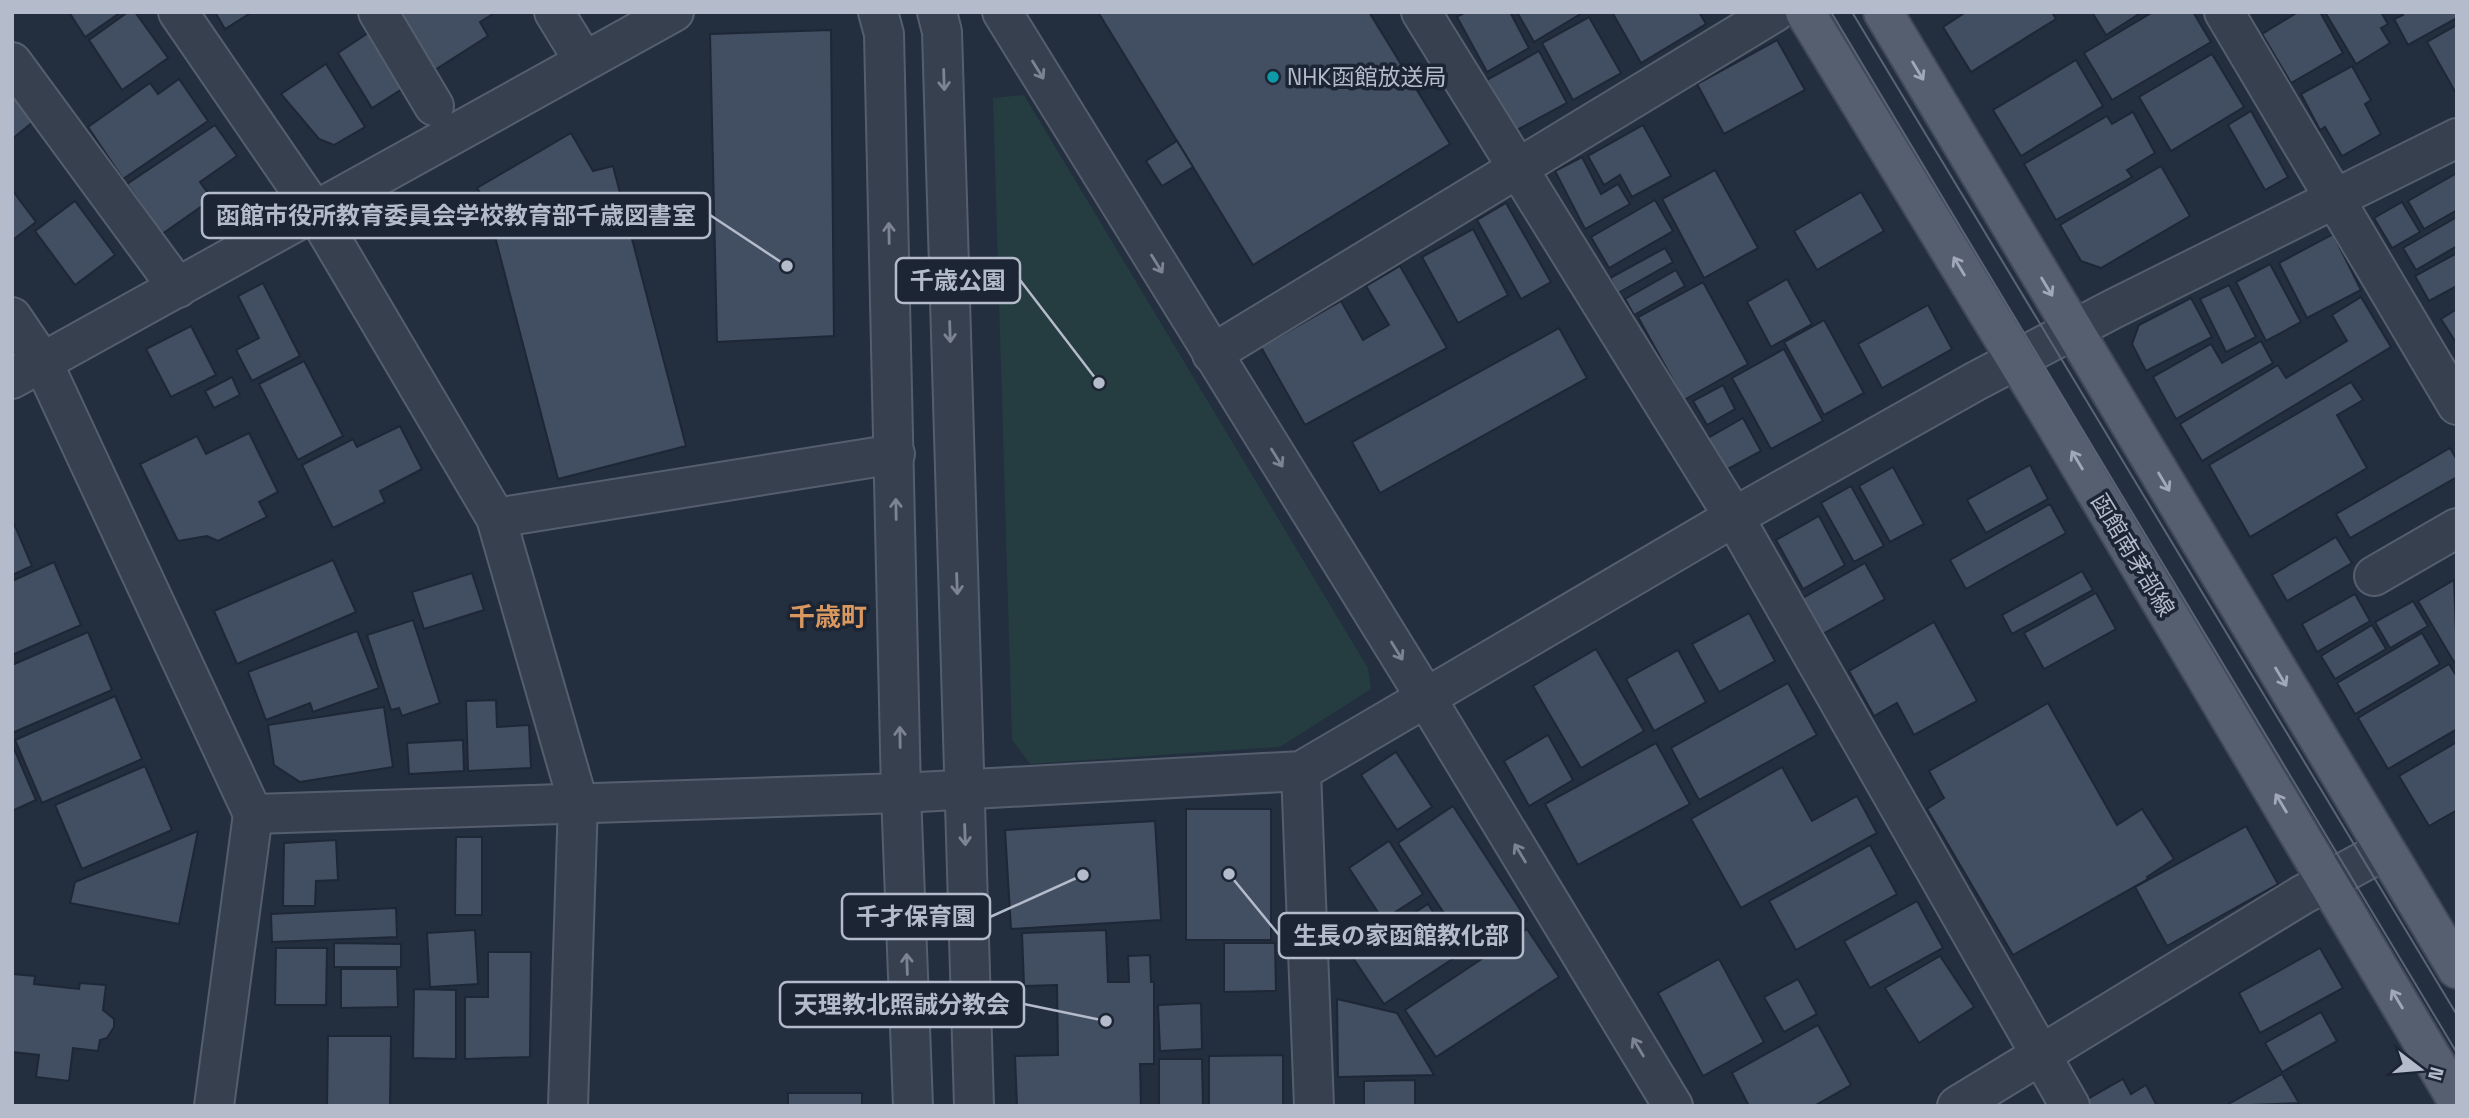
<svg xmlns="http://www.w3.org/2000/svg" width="2469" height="1118" font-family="'Space Grotesk','Noto Sans JP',sans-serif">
	<rect width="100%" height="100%" fill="#232e3f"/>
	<!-- green -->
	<polygon fill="#253c40" points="1024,95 1368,668 1371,689 1280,747 1030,764 1012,740 993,98"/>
	<!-- building -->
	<g fill="#424e61" stroke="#1e2736" stroke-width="2">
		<polygon points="69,12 121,12 85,37"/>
		<polygon points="128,12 135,12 168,58 122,90 89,40"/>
		<polygon points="215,12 252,12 225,29"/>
		<polygon points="396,12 496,12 480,22 488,36 430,73"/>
		<polygon points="1098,12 1369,12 1450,144 1253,265"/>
		<polygon points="1466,12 1510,12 1529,48 1487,72 1457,17"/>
		<polygon points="1517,12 1582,12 1582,13 1534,42"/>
		<polygon points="1612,12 1699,12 1706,24 1641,63"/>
		<polygon points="1966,12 2052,12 2056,19 1971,72 1943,27"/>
		<polygon points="2092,12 2142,12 2106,35"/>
		<polygon points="2153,12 2193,12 2211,42 2112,100 2084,53"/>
		<polygon points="2298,12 2320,12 2343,53 2291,83 2262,34"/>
		<polygon points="2325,12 2381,12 2388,24 2381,28 2390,43 2356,64"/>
		<polygon points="2401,12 2457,12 2457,18 2408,45 2394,19 2403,15"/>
		<polygon points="1589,17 1621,73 1573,100 1542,43"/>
		<polygon points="2457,25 2457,95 2427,42"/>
		<polygon points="831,30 834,336 717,342 710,34"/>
		<polygon points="368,33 402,89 372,108 338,53"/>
		<polygon points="1777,40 1805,90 1724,134 1697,84"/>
		<polygon points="1539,51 1567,103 1515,131 1487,80"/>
		<polygon points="2212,54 2244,107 2171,151 2139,97"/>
		<polygon points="2076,60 2103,106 2021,156 1993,110"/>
		<polygon points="326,64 365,127 334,145 319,139 281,94"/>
		<polygon points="2352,66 2371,100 2365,104 2381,134 2342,156 2325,127 2320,130 2301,94"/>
		<polygon points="179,79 208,121 123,179 88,127 150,83 158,94"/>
		<polygon points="15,99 33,122 12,139 12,101"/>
		<polygon points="2251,111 2288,177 2265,190 2228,125"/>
		<polygon points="2133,112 2155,153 2127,170 2132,177 2056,220 2024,164 2107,116 2112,124"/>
		<polygon points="215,125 237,156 200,182 212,199 162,234 127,184"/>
		<polygon points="1643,125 1671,176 1632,197 1620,175 1604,185 1588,156"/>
		<polygon points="571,133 593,171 613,166 686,446 558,479 486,202 477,188"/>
		<polygon points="1177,141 1193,167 1162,186 1146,161"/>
		<polygon points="1582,157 1601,194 1618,184 1630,204 1585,229 1555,171"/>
		<polygon points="2161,166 2190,216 2101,268 2081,261 2060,225"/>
		<polygon points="1715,170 1758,248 1704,278 1662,199"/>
		<polygon points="2457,173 2457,210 2424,229 2408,201"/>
		<polygon points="12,190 36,222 14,239 12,237"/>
		<polygon points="1861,192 1884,231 1817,270 1794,231"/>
		<polygon points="1655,200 1673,231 1609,268 1591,237"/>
		<polygon points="75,201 115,255 75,285 35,231"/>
		<polygon points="2402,202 2420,232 2392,248 2374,218"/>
		<polygon points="1506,203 1551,282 1521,299 1477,220"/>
		<polygon points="2457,217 2457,246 2416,270 2403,248"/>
		<polygon points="1473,229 1508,295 1458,323 1422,257"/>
		<polygon points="2333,234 2361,290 2307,318 2279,263"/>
		<polygon points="1665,248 1673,262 1618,293 1610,278"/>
		<polygon points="2457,253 2457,286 2429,301 2415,276"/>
		<polygon points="2270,264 2301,322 2266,341 2236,282"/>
		<polygon points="1400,266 1447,348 1305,425 1261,347 1341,301 1363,340 1389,325 1366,286"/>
		<polygon points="1676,270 1685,286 1634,315 1625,299"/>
		<polygon points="1787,279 1812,324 1771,347 1747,302"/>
		<polygon points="1703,282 1748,364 1684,400 1638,317"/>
		<polygon points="263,283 300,356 252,381 236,350 259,338 238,296"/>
		<polygon points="2229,285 2256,337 2226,352 2200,299"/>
		<polygon points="2361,297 2391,347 2202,461 2180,424 2278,365 2286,378 2347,341 2332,315"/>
		<polygon points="2191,298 2212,337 2146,371 2132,344 2139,325"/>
		<polygon points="1928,305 1952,349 1882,388 1858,344"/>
		<polygon points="2457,309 2457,344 2441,319"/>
		<polygon points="1824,320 1864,393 1824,415 1784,342"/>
		<polygon points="191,326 216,375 171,397 146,349"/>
		<polygon points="1559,328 1587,378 1380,493 1352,442"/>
		<polygon points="2261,341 2273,363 2176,419 2153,377 2211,344 2222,363"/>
		<polygon points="1784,349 1823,421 1771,449 1732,378"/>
		<polygon points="304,361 343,436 298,460 259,384"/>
		<polygon points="232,377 240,395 214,408 205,391"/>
		<polygon points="2351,382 2363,400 2337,415 2367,468 2250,537 2209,465"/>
		<polygon points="1723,385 1735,409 1707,425 1693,401"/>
		<polygon points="1743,418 1761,451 1726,470 1708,438"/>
		<polygon points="400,426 422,469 380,491 385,502 333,528 302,465 353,439 357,447"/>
		<polygon points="249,433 278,492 259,502 267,517 218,541 207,536 178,541 140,464 197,436 206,454"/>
		<polygon points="2450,448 2457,460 2457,477 2350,538 2336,514"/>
		<polygon points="2030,465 2048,499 1986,533 1967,500"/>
		<polygon points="1893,467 1924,524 1890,542 1859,486"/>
		<polygon points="1851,486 1884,546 1854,562 1821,503"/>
		<polygon points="2050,504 2066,533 1966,589 1950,560"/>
		<polygon points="1819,516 1845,565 1803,589 1776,540"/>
		<polygon points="12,519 32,566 12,575"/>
		<polygon points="2336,537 2352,563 2287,601 2272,575"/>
		<polygon points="333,560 356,612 237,664 214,611"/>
		<polygon points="54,562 81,625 12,655 12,581"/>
		<polygon points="1865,563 1885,599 1821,635 1801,599"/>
		<polygon points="2082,571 2093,590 2012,634 2002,615"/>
		<polygon points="472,573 484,610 424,629 412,592"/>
		<polygon points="2454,580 2457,660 2454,662 2418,601"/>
		<polygon points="2096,593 2116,629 2044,669 2024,633"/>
		<polygon points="2355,594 2370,621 2317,652 2302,624"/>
		<polygon points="2413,601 2428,626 2390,648 2375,622"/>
		<polygon points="1749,613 1775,661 1719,692 1692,644"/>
		<polygon points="413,620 440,703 402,716 399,708 391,710 367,635"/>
		<polygon points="1934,622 1977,701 1914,735 1897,703 1874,716 1849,671"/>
		<polygon points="2372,625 2386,649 2335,679 2321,656"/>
		<polygon points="357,631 379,688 313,712 310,703 266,720 248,672"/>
		<polygon points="88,632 112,690 12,733 12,665"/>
		<polygon points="2422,633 2440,664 2355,714 2337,683"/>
		<polygon points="1596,649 1644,731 1581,768 1533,686"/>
		<polygon points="1678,650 1706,702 1654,731 1626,679"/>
		<polygon points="2449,664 2457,677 2457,729 2388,769 2358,718"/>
		<polygon points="1788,683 1817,735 1699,800 1671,748"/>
		<polygon points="115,696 142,759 42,803 15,740"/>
		<polygon points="496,700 497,727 529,725 531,768 468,771 466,701"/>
		<polygon points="2048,703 2117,825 2142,809 2174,859 2147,877 2148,879 2013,955 1927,809 1944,798 1929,771"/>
		<polygon points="384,707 393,767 300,782 274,765 268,725"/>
		<polygon points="1548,735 1573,780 1529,806 1504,761"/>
		<polygon points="463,740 464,771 409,774 407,743"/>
		<polygon points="2457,742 2457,810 2429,826 2399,776"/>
		<polygon points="1656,743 1690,804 1578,865 1545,804"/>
		<polygon points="12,744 36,800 12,811"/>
		<polygon points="1396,752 1432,807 1397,830 1361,775"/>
		<polygon points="145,766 172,830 82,869 55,805"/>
		<polygon points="1782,767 1812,821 1857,796 1877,833 1741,908 1691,819"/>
		<polygon points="1453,806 1527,920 1472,956 1398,843"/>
		<rect x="1186" y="809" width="85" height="131"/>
		<polygon points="1155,821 1161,920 1011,929 1005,830"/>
		<polygon points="2246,826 2278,884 2167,946 2135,887"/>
		<polygon points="198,831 179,924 70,903 75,882"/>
		<polygon points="456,837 482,837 482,915 455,915"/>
		<polygon points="336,840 338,880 316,881 315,906 283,906 284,843"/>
		<polygon points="1389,841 1423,894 1383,920 1349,868"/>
		<polygon points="1870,845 1897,894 1796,950 1769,901"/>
		<polygon points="1917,901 1943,948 1870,988 1844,941"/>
		<polygon points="1428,904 1460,954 1384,1004 1351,955"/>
		<polygon points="396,908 397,937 272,942 271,914"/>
		<polygon points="1527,929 1559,977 1436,1057 1405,1010"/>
		<polygon points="475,930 478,984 430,987 427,933"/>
		<polygon points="1106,930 1108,982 1129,982 1128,956 1150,955 1151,982 1154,982 1154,1064 1140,1064 1141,1106 1017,1106 1015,1056 1058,1055 1057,985 1024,986 1022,933"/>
		<polygon points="334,943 401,944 401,967 334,967"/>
		<polygon points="1224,943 1275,943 1276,991 1224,992"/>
		<polygon points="276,948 327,948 326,1005 275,1005"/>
		<polygon points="2320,948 2343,988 2260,1033 2239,993"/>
		<polygon points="488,952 531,952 530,1057 465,1059 465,997 488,997"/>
		<polygon points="1940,956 1974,1007 1919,1043 1885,988"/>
		<polygon points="1719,959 1764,1042 1703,1076 1658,993"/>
		<polygon points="341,969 397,969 398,1007 341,1008"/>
		<polygon points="12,974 35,976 34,984 79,989 80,983 106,985 103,1010 114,1019 114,1027 107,1038 100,1040 98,1051 73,1048 69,1081 36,1077 39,1055 12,1052"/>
		<polygon points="1798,979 1817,1014 1784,1032 1764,997"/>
		<polygon points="414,989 456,990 456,1059 413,1058"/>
		<polygon points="1337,999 1397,1013 1434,1075 1338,1077"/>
		<polygon points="1201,1003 1202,1049 1160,1051 1158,1005"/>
		<polygon points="2321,1012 2337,1041 2282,1072 2265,1043"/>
		<polygon points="1818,1025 1851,1085 1814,1106 1749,1106 1732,1073"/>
		<polygon points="328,1036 391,1036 390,1106 327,1106"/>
		<polygon points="1283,1055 1283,1106 1209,1106 1209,1056"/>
		<polygon points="1159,1059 1202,1059 1203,1106 1159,1106"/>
		<polygon points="2282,1074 2299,1103 2225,1106"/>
		<polygon points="2123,1079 2131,1094 2146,1085 2157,1106 2089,1106 2086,1100"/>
		<polygon points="1415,1080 1415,1106 1364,1106 1364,1081"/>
		<rect x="788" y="1093" width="74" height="13"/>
	</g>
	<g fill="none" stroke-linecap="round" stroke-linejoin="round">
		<defs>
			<g id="minor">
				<polyline points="178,12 316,213 496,518 578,802 568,1106"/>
				<polyline points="378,12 434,106"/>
				<polyline points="554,12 584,61"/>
				<polyline points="878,12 884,34 901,793 913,1106"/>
				<polyline points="937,12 942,32 974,1106"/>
				<polyline points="1002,12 1426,698 1673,1106"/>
				<polyline points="1421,12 1734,517 2070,1106"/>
				<polyline points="2224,12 2457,405"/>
				<polyline points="12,62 178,288"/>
				<polyline points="12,317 43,363 253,814"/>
				<polyline points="1212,354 1775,12"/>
				<polyline points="12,379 674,12"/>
				<polyline points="496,518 895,454"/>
				<polyline points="2374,576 2457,528"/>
				<polyline points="1301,771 1314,1106"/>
				<polyline points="214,1106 253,814 901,793 1301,771 1734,517 1976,381 2113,309 2457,138"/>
				<polyline points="1957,1106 2302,895 2385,850"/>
			</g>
			<g id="major">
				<polyline points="1805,12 2049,413 2457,1100"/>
				<polyline points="1883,12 2457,969"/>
			</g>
		</defs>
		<!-- minor casing -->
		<use href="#minor" stroke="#555e6d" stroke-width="42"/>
		<!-- major casing -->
		<use href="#major" stroke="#414958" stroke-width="42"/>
		<!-- minor -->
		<use href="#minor" stroke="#37404f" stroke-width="38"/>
		<!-- major -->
		<use href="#major" stroke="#555f6f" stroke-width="38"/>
		<!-- tram -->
		<g stroke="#596476" stroke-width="2">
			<polyline points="1831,12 2457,1053"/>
			<polyline points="1852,12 2457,1015"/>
		</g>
	</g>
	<!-- one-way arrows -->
	<defs><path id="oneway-shaft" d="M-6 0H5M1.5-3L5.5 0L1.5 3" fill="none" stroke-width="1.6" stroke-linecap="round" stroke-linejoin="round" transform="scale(1.75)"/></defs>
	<g stroke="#7c8493">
		<use href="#oneway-shaft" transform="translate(1038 70) rotate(58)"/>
		<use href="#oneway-shaft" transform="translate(944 80) rotate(88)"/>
		<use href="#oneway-shaft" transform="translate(889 233) rotate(-91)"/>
		<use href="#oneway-shaft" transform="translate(1157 264) rotate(58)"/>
		<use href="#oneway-shaft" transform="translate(950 332) rotate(88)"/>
		<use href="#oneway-shaft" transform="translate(1277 458) rotate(58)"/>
		<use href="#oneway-shaft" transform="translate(896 509) rotate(-91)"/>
		<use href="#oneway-shaft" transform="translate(957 584) rotate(88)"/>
		<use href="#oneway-shaft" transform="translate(1397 651) rotate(58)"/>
		<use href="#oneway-shaft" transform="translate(900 737) rotate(-91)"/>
		<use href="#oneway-shaft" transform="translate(965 835) rotate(88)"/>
		<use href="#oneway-shaft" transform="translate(1520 853) rotate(-121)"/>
		<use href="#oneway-shaft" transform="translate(907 964) rotate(-92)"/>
		<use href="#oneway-shaft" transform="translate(1638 1047) rotate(-121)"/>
	</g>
	<g stroke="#a1a9b8">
		<use href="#oneway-shaft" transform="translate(1918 71) rotate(59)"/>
		<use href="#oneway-shaft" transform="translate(1959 266) rotate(-121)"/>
		<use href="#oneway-shaft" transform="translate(2047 287) rotate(59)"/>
		<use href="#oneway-shaft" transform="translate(2077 460) rotate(-121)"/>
		<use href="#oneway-shaft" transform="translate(2164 482) rotate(59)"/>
		<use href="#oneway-shaft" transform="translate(2281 677) rotate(59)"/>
		<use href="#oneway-shaft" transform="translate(2281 803) rotate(-121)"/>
		<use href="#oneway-shaft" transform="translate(2397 999) rotate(-121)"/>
	</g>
	<!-- markers -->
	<circle fill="#0f9aa8" stroke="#1c2534" stroke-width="2.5" cx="1273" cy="77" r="7"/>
	<g text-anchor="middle" stroke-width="7" stroke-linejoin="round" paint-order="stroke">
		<!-- poi labels -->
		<g font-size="23" fill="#b4bbca" stroke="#1c2534" text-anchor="start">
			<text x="1287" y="85">NHK函館放送局</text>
		</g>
		<!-- street labels -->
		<g font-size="23" fill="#b4bbca" stroke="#1c2534">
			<text transform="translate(2133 555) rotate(59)" y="8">函館南茅部線</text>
		</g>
		<!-- quarter labels -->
		<g font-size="26" font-weight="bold" fill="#d99860" stroke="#1c2534">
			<text x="828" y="626">千歳町</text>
		</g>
	</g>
	<!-- callouts -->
	<path fill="none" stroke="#b4bbca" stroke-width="2.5" d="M787 266L710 215M1099 383L1020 280M1083 875L990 917M1229 874L1279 935M1106 1021L1024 1004"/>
	<g fill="#b4bbca" stroke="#1c2534" stroke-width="2.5">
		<circle cx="787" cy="266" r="7"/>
		<circle cx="1099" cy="383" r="7"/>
		<circle cx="1083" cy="875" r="7"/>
		<circle cx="1229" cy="874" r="7"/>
		<circle cx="1106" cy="1021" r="7"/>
	</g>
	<g fill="#1c2534" stroke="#b4bbca" stroke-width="2.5">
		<rect x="202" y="193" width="508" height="45" rx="7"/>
		<rect x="896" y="258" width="124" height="45" rx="7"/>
		<rect x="842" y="894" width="148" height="45" rx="7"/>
		<rect x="1279" y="913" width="244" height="45" rx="7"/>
		<rect x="780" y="982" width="244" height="45" rx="7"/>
	</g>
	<g font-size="24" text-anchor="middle" font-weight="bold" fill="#b4bbca">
		<text x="456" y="224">函館市役所教育委員会学校教育部千歳図書室</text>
		<text x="958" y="289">千歳公園</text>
		<text x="916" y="925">千才保育園</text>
		<text x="1401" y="944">生長の家函館教化部</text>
		<text x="902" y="1013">天理教北照誠分教会</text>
	</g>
	<!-- border -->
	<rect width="2469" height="1118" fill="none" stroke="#b4bbca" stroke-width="28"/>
	<!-- north arrow -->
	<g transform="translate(2420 1069) rotate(106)" stroke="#1c2534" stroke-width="5" paint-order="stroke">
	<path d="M0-5L12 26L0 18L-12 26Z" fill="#b4bbca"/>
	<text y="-10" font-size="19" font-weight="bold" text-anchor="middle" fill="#b4bbca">N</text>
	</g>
</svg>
